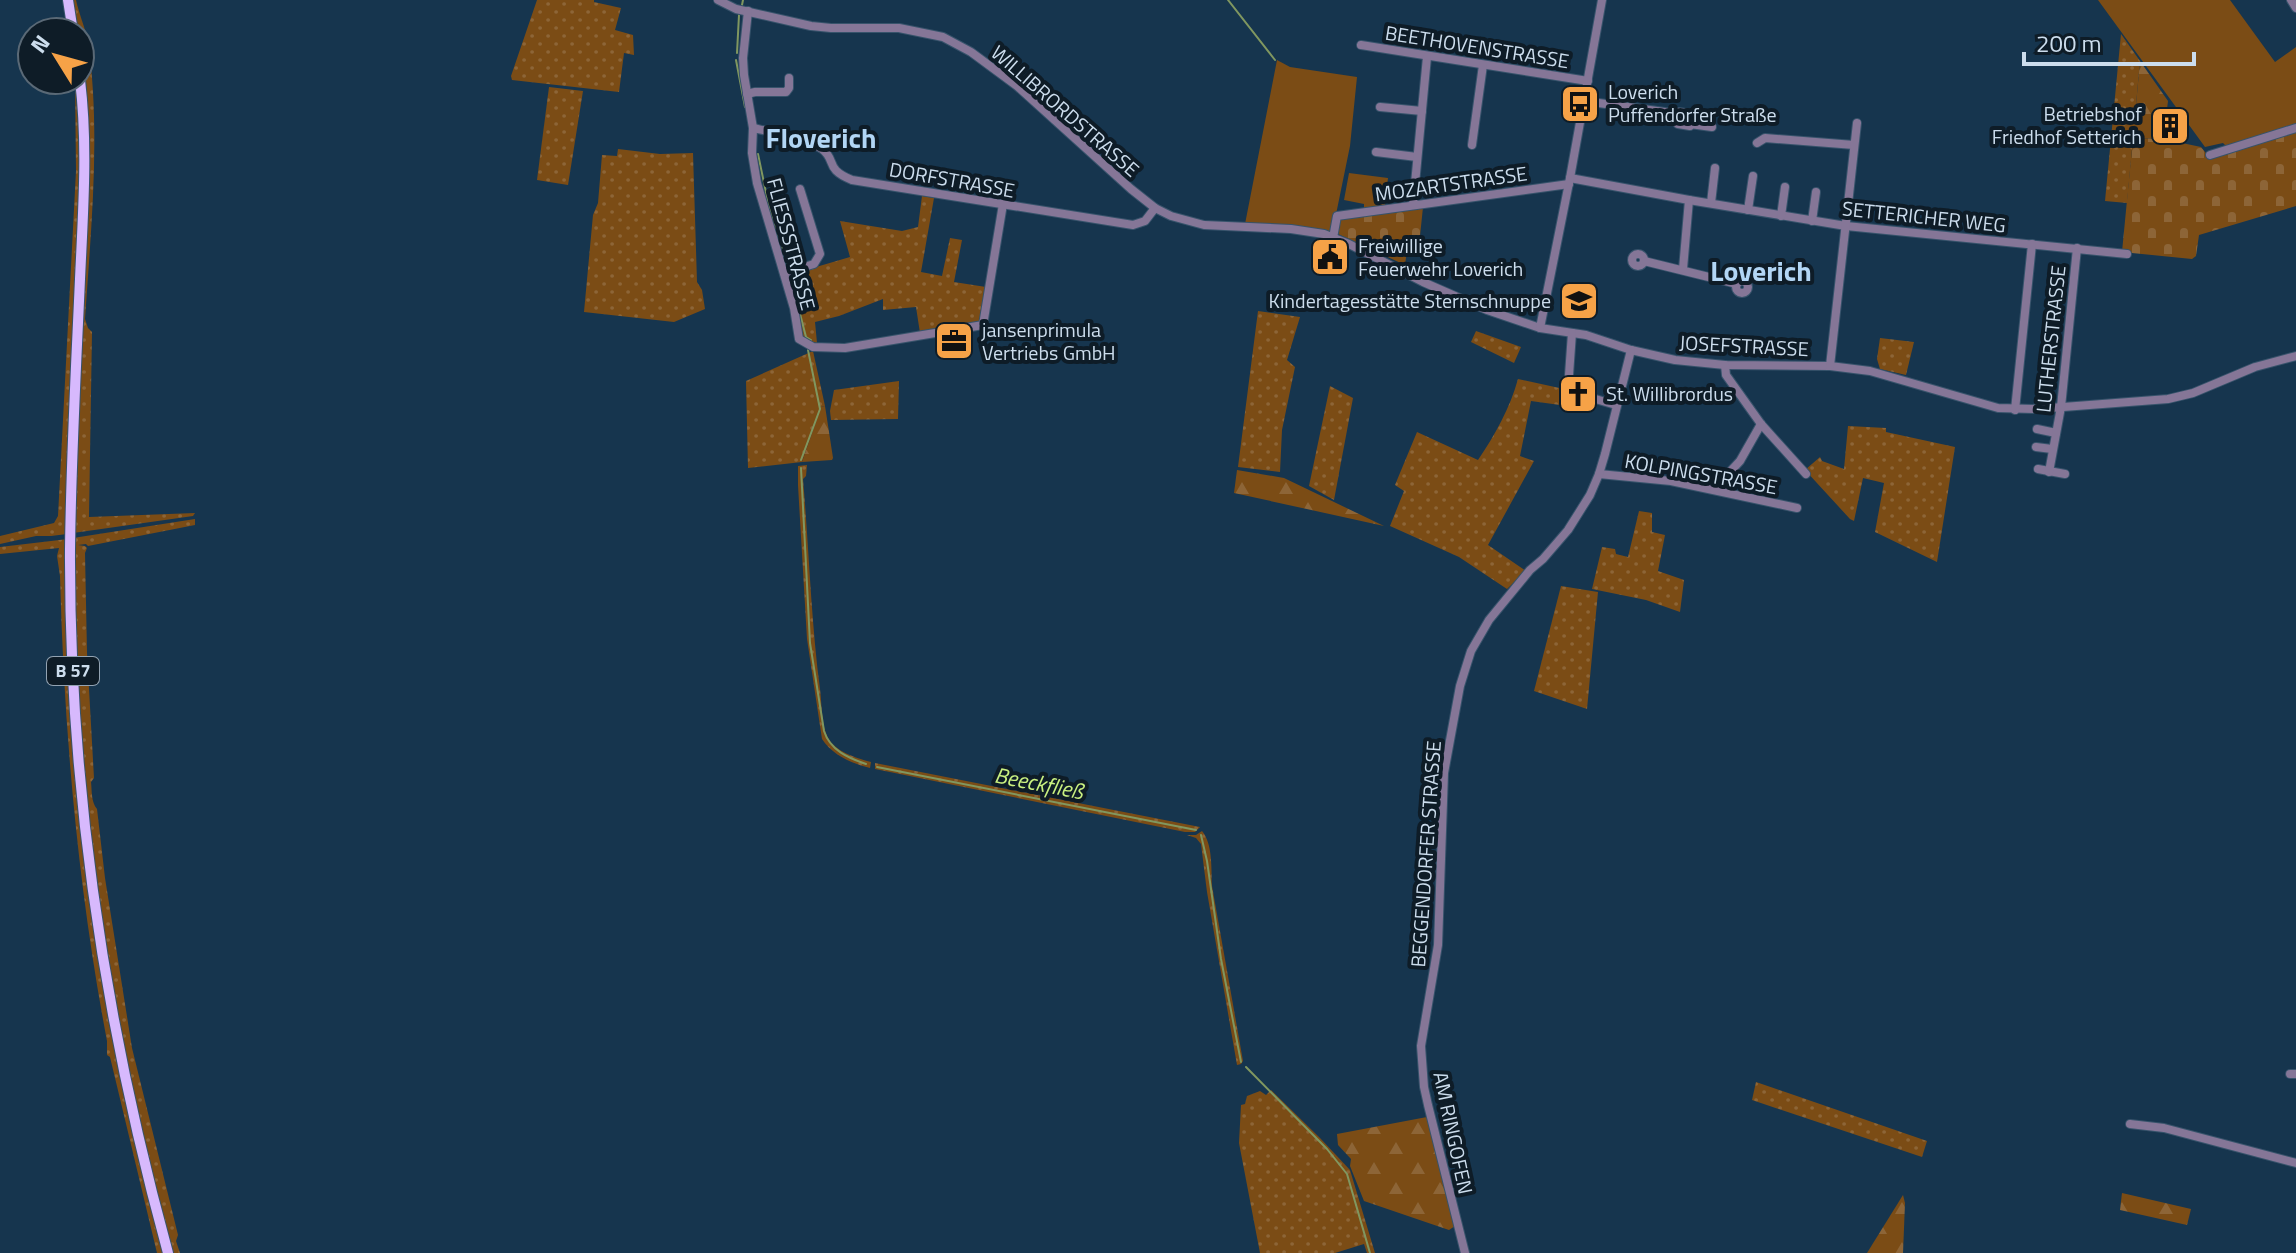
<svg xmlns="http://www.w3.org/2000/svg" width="2296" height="1253" font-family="'Titillium Web',sans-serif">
	<defs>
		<pattern id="grass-dots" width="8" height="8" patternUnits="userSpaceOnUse" patternTransform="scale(2)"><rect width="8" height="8" fill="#7b4c15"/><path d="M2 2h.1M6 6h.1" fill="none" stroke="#8d6537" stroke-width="1.8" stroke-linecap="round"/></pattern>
		<pattern id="forest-firs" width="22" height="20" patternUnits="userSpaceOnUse" patternTransform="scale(2)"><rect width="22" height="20" fill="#7b4c15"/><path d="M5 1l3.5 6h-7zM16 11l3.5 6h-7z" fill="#8d6537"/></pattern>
		<pattern id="cemetery-stones" width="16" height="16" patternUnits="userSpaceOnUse" patternTransform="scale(2)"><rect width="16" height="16" fill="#7b4c15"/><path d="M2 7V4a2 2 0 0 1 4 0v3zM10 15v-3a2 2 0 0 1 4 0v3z" fill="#8d6537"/></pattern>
	</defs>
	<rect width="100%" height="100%" fill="#16354e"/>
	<!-- grass -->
	<g fill="url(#grass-dots)">
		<path d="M71,0H76C79,14 85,27 88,42C101,131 91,229 85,319L88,328L92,332L89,517L195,513L193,516L73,533L88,132L86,79L84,60L80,45V32H76Z"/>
		<polygon points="537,0 594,0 594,2 621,8 615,30 633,35 634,55 624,53 619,92 512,80 511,76"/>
		<polygon points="2121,34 2140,61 2127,203 2105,201"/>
		<polygon points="75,80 79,80 82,136 67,534 51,536 36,536 0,544 0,536 54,523 58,516 76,171"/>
		<polygon points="549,87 583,91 568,185 537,180"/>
		<polygon points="618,149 660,154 693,153 697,282 702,290 705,309 674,322 584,312 593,215 598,203 602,155 617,156"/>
		<polygon points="922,196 934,198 921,272 942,276 950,238 962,240 954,282 986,287 999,214 997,207 1002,207 983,317 979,322 920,333 916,307 883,310 883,299 839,316 815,322 817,343 805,341 800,334 789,275 850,257 840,221 902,231 918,227"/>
		<polygon points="1258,311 1300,317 1287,360 1295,367 1282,430 1280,472 1238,467"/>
		<polygon points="1476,331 1521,347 1514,363 1471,342"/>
		<polygon points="1880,338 1914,342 1906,375 1880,369 1877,359"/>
		<polygon points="813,351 825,406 821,407 802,462 748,468 746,381"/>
		<path d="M1518,379L1564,389L1560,405L1531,401L1520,456L1534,461L1488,545L1526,571L1507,589L1459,557L1390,526L1404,491L1395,485L1417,432L1478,460C1495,435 1510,408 1518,379Z"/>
		<polygon points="899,381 898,419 831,420 830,411 834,390"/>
		<polygon points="1330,386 1353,398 1334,500 1309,486"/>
		<polygon points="1848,426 1886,428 1886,432 1955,447 1937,562 1875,532 1884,483 1863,478 1854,521 1850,519 1805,470 1820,457 1822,461 1844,469"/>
		<path d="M807,465L806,476L803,479C809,549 811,620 820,689C822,704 821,725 828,738C836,752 856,758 871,762L870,768C853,764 832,755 822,739L807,639L798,485V466Z"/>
		<polygon points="1639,511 1652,513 1652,532 1665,535 1658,571 1684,580 1680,612 1646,600 1592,589 1602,547 1615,549 1616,554 1628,557"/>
		<path d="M195,519V525L88,546L86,544L78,545L85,546L87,548L85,553L87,653L94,778L91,782C92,791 91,802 97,809L105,878L132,1048L178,1235L176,1241L180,1253H171L135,1109L105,953L82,770L75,650L73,538Z"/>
		<path d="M68,539L84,849L165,1253H157L110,1057L107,1055V1041C78,888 64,732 60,576L57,556L59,548L0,554V547Z"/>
		<polygon points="1561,586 1598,592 1587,709 1534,691"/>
		<polygon points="875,763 1200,827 1195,832 1185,832 875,769"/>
		<path d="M1202,831C1213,844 1211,869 1212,886L1243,1061L1241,1064L1237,1065L1207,892L1201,844L1196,838L1187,835H1196Z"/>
		<polygon points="1756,1082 1927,1141 1922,1157 1752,1100"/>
		<polygon points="1271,1090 1320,1138 1350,1170 1375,1253 1367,1253 1364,1244 1335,1253 1260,1253 1239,1143 1241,1105 1245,1104 1247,1096 1260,1091 1266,1095"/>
	</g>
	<!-- forest -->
	<g fill="url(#forest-firs)">
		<polygon points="2140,61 2168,101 2167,109 2154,114 2153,123 2163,139 2133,138"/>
		<polygon points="825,406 833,458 832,460 802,462 821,407"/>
		<polygon points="1237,470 1284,478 1384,526 1234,493"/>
		<polygon points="1427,1117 1455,1226 1449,1230 1364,1201 1350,1166 1351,1159 1338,1145 1337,1134"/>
		<polygon points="2122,1193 2191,1209 2187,1225 2120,1210"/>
		<polygon points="1903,1195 1905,1203 1903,1253 1867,1253"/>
	</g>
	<!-- cemetery -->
	<g fill="url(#cemetery-stones)">
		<polygon points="2296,131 2296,206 2199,235 2196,256 2192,259 2122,252 2133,138 2163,139 2201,147 2209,157"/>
		<polygon points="1423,207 1420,236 1409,235 1405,265 1338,234 1341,218"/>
	</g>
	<!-- park -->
	<g fill="#7b4c15">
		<polygon points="2098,0 2230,0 2275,62 2296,47 2296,126 2227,147 2223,143 2205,147"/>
		<path d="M1277,60L1290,67L1357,77L1350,146L1332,234C1304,224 1274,225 1245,224Z"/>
		<polygon points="1349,173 1388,178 1385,205 1364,209 1364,204 1344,200"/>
	</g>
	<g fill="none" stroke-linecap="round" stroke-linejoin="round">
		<!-- stream -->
		<g stroke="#809760" stroke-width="2">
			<polyline points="1228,0 1275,60"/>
			<polyline points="742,5 743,0"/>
			<polyline points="737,53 739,15"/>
			<polyline points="736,60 745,107"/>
			<polyline points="758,154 769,207 789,267"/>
			<polyline points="790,275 806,337 811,340"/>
			<polyline points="801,460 820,409 808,350"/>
			<path d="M801,468L810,643L824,731C830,750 848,758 866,764"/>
			<polyline points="877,767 1196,830"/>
			<polyline points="1201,835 1207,861 1221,959 1241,1062"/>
			<polyline points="1246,1067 1327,1149 1347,1174 1370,1253"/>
		</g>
		<defs>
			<g id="minor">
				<polyline points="718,0 736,9 811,26 831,28 899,28 943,37 971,52 1017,86 1131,189 1155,208 1171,216 1204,225 1291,229 1324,234 1349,244 1423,282 1487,310 1540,328 1586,335 1631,350 1675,360 1725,365 1830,366 1870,371 1998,408 2037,409 2168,399 2193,393 2255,367 2296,356"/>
				<polyline points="2291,0 2296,8"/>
				<polyline points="748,11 743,58 744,75 753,128 752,153 757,183 794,308 799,339 813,347 845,348 983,325 1003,204"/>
				<polyline points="1361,45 1588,81"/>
				<polyline points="747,94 755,92 786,92 789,88 789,78"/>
				<polyline points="1584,101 1679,114"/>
				<polyline points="1380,107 1422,111"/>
				<polygon points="1679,112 1691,114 1690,126 1678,124"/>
				<polyline points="1690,124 1712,127"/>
				<path d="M753,128C771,132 807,139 822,149C837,160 824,169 852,180L1133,225L1145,221L1155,208"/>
				<polyline points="1757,143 1765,138 1854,145"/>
				<polyline points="1472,145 1483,65"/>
				<polyline points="1376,152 1417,157"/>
				<polyline points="2210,155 2296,128"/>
				<polyline points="1570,178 1689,200 1846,226 2127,254"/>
				<polyline points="1711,203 1715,168"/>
				<polyline points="1413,205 1427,57"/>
				<polyline points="1748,210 1753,176"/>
				<polyline points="1781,216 1785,187"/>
				<polyline points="1812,221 1816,192"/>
				<polyline points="1333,238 1337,216 1569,184"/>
				<circle cx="1638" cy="260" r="6"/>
				<polyline points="1644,261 1737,284"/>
				<polyline points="1683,269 1689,200"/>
				<polyline points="784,273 814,264 820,254 800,189"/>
				<circle cx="1742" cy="287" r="6"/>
				<polyline points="1540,328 1570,178 1602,0"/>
				<polyline points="1725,365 1726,375 1761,424 1806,474"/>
				<polyline points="1830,366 1857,123"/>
				<polyline points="1569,375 1572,333"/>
				<polyline points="1592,398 1616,405"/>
				<polyline points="2015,410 2032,244"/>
				<polyline points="2037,429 2056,433"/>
				<polyline points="2036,447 2052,449"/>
				<polyline points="2038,469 2065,474"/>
				<polyline points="2049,472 2061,407 2077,248"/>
				<polyline points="1599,474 1671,481 1797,508"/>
				<polyline points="1714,489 1740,461 1761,424"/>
				<polyline points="2290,1074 2296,1074"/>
				<polyline points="2130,1124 2164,1128 2296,1163"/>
				<polyline points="1465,1253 1428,1105 1424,1087 1421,1046 1438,945 1444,773 1460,686 1471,651 1489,620 1530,570 1543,559 1568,530 1590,495 1599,474 1605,454 1631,350"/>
			</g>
			<g id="major">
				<polyline points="68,0 73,32"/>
				<path d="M80,80C88,146 83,212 80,279C76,369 71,459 70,550C69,788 105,1024 168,1253"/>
			</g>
		</defs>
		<!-- minor casing -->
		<use href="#minor" stroke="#37536b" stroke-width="10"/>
		<!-- major casing -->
		<use href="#major" stroke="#37536b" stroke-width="12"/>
		<!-- minor -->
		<use href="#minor" stroke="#857697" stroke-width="8"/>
		<!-- major -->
		<use href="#major" stroke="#d7b9fd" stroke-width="10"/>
	</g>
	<!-- icons -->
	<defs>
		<symbol id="bus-square" viewBox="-11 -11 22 22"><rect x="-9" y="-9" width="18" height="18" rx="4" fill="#f6a247" stroke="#0e1c27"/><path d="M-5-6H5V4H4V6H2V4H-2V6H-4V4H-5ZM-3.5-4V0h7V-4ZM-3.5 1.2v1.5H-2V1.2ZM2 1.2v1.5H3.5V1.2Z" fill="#111"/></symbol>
		<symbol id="building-square" viewBox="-11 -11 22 22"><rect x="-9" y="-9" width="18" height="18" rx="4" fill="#f6a247" stroke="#0e1c27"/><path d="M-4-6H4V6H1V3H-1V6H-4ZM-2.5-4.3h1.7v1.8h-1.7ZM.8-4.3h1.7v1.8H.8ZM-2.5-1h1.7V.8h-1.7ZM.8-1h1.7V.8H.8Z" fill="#111"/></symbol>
		<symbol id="civic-square" viewBox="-11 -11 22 22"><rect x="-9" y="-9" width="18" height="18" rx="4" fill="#f6a247" stroke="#0e1c27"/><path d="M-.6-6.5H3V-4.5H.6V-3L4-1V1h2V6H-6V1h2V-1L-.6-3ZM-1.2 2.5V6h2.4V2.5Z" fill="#111"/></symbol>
		<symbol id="school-square" viewBox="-11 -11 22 22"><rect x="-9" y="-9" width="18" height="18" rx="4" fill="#f6a247" stroke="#0e1c27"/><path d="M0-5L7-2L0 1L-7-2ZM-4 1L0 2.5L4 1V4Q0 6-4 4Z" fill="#111"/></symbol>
		<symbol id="office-square" viewBox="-11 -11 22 22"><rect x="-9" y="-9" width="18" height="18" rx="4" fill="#f6a247" stroke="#0e1c27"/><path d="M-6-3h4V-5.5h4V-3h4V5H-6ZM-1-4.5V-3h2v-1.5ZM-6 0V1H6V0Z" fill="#111"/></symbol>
		<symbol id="church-square" viewBox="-11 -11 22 22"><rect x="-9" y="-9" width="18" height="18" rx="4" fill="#f6a247" stroke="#0e1c27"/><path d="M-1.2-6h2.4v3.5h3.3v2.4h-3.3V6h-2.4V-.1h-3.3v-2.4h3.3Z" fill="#111"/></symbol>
	</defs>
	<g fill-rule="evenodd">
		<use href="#bus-square" x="1558" y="82" width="44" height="44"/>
		<use href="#building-square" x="2148" y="104" width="44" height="44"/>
		<use href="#civic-square" x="1308" y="235" width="44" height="44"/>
		<use href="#school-square" x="1557" y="279" width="44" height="44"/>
		<use href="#office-square" x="932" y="319" width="44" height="44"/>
		<use href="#church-square" x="1556" y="372" width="44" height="44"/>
	</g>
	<g text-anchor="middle" stroke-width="8" stroke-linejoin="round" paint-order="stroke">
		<!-- shield labels -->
		<rect fill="#0e1c27" stroke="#93a3b2" stroke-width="2" x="47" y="657" width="52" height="28" rx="6"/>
		<g font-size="18" font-weight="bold" fill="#ccdded">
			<text x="73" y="677">B 57</text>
		</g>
		<!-- street labels -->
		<g font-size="20" fill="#ccdded" stroke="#0e1c27">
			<text transform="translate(1477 47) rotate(9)" y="7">BEETHOVENSTRASSE</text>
			<text transform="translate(1065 111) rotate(41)" y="7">WILLIBRORDSTRASSE</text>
			<text transform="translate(952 180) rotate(10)" y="7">DORFSTRASSE</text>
			<text transform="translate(1451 184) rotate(-8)" y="7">MOZARTSTRASSE</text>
			<text transform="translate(1924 217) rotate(6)" y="7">SETTERICHER WEG</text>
			<text transform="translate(791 244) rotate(75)" y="7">FLIESSSTRASSE</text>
			<text transform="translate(2051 339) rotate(-84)" y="7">LUTHERSTRASSE</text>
			<text transform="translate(1744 346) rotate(3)" y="7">JOSEFSTRASSE</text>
			<text transform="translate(1701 474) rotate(10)" y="7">KOLPINGSTRASSE</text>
			<text transform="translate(1426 854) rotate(-86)" y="7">BEGGENDORFER STRASSE</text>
			<text transform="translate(1453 1133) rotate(78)" y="7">AM RINGOFEN</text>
		</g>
		<!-- poi labels -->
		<g font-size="20" fill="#ccdded" stroke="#0e1c27" text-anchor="start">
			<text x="1608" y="99">Loverich<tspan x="1608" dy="23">Puffendorfer Straße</tspan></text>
			<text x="2142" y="121" text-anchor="end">Betriebshof<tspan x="2142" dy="23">Friedhof Setterich</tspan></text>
			<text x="1358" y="253">Freiwillige<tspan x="1358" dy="23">Feuerwehr Loverich</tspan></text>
			<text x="1551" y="308" text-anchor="end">Kindertagesstätte Sternschnuppe</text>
			<text x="982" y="337">jansenprimula<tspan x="982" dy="23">Vertriebs GmbH</tspan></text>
			<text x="1606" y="401">St. Willibrordus</text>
		</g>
		<!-- water labels -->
		<g font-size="22" font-style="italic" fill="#caf181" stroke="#0e1c27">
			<text transform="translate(1039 783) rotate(11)" y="8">Beeckfließ</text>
		</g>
		<!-- district labels -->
		<g font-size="28" font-weight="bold" fill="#b2d6f5" stroke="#0e1c27">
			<text x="821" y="148">Floverich</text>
			<text x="1761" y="281">Loverich</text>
		</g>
	</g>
	<!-- north arrow -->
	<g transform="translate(56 56) rotate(307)"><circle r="38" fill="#0e1c27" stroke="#5a6976" stroke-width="2"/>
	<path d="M0-6L14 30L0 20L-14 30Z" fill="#f6a247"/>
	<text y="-12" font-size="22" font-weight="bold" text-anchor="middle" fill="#ccdded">N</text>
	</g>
	<!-- scale -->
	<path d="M2024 52v12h170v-12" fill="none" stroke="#ccdded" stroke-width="4"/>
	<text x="2036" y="52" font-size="24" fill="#ccdded" stroke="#0e1c27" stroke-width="6" paint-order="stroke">200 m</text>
</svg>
